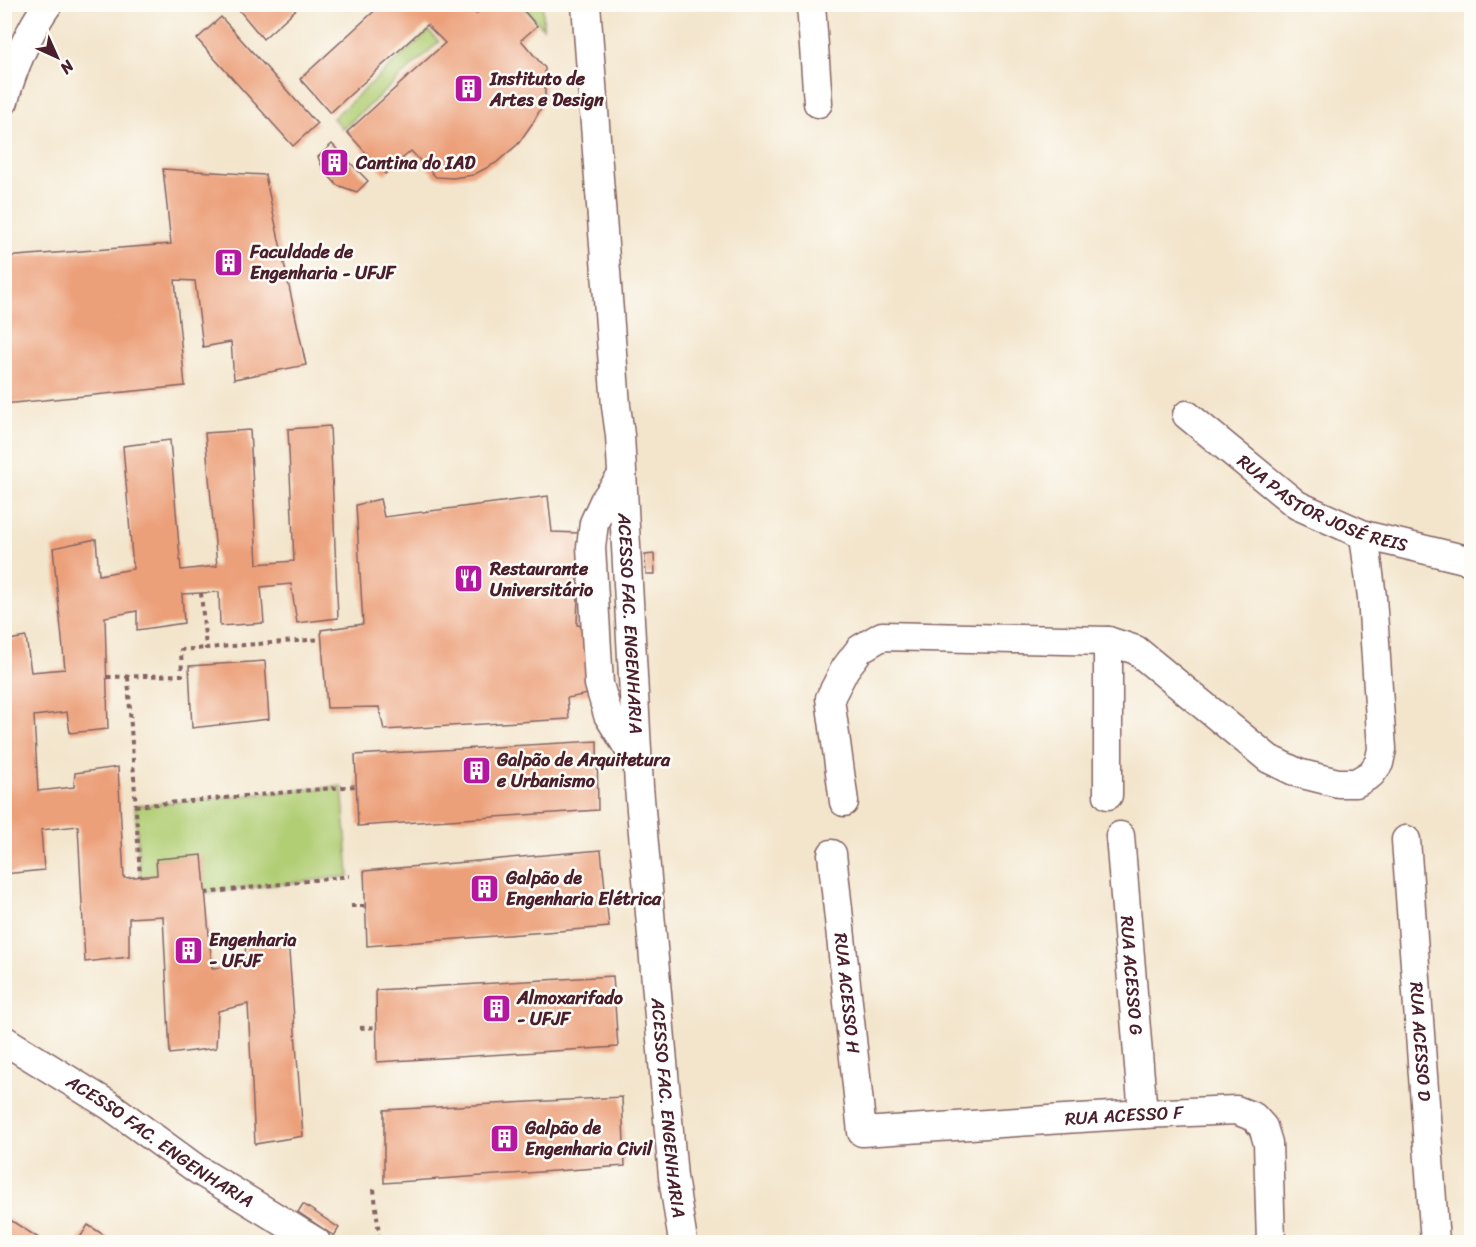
<svg xmlns="http://www.w3.org/2000/svg" width="1476" height="1247" font-family="Sriracha,sans-serif">
	<rect width="100%" height="100%" fill="#fdfcf7"/>
	<filter id="ink" filterUnits="userSpaceOnUse"><feTurbulence type="fractalNoise" baseFrequency=".0167" numOctaves="2"/><feDisplacementMap in="SourceGraphic" scale="12" xChannelSelector="R" yChannelSelector="G"/><feConvolveMatrix kernelMatrix="1 2 1 2 8 2 1 2 1" color-interpolation-filters="sRGB"/></filter>
	<filter id="wash" filterUnits="userSpaceOnUse"><feTurbulence type="fractalNoise" baseFrequency=".008" numOctaves="4" result="noise"/><feDisplacementMap in="SourceGraphic" scale="24" xChannelSelector="R" yChannelSelector="G"/><feGaussianBlur stdDeviation="1.35" result="paint"/><feColorMatrix in="noise" values="0 0 0 0 0 0 0 0 0 0 0 0 0 0 0 0 0 1.4 0 .05"/><feComposite in="paint" operator="in"/></filter>
	<g filter="url(#wash)">
		<rect width="100%" height="100%" fill="#f3e5cc"/>
		<!-- green -->
		<g fill="#b1ce74" stroke="#7e7650" stroke-width="1.5">
			<polygon points="522,5 543,6 543,28"/>
			<polygon points="429,31 439,42 343,129 333,118"/>
			<polygon points="342,786 349,876 205,893 202,856 156,859 157,875 140,877 135,806"/>
		</g>
		<g id="blocks">
			<!-- building -->
			<g fill="#eca07a">
				<polygon points="234,4 302,4 263,39"/>
				<polygon points="382,4 467,4 476,14 486,4 518,4 537,26 521,40 545,68 545,100 534,121 518,144 496,163 473,175 453,178 436,177 411,151 385,174 347,132 445,43 427,25 330,113 300,79"/>
				<polygon points="221,17 317,124 293,146 197,39"/>
				<polygon points="332,144 368,181 357,192 337,185 323,169 318,157"/>
				<polygon points="163,169 265,175 306,365 234,379 231,342 203,347 195,281 175,280 185,386 4,404 4,257 171,244"/>
				<polygon points="330,426 338,618 297,623 291,584 261,587 264,623 220,626 219,592 182,594 184,623 137,630 137,611 105,617 108,729 70,733 67,712 34,716 38,791 74,787 75,773 118,767 124,878 157,875 156,859 202,855 212,968 244,966 246,944 288,939 303,1136 255,1144 248,1004 218,1011 216,1048 170,1054 163,916 129,918 129,957 85,962 78,826 41,830 44,870 4,874 4,641 26,637 31,672 65,669 53,548 96,539 99,575 133,569 123,446 170,440 181,570 217,566 205,433 250,430 257,564 294,561 288,429"/>
				<polygon points="548,496 552,532 580,533 577,625 590,628 594,693 567,698 569,719 384,730 379,707 327,708 321,630 363,624 356,505 380,499 384,517"/>
				<polygon points="654,554 655,574 646,574 645,555"/>
				<polygon points="265,661 269,719 192,728 189,666"/>
				<polygon points="597,741 598,810 358,826 355,755"/>
				<polygon points="601,850 609,927 367,946 364,871"/>
				<polygon points="613,976 618,1047 377,1062 376,990"/>
				<polygon points="622,1097 625,1166 384,1183 384,1110"/>
				<polygon points="303,1204 339,1228 334,1236 298,1212"/>
				<polygon points="4,1216 45,1242 4,1242"/>
				<polygon points="88,1225 115,1242 77,1242"/>
			</g>
		</g>
	</g>
	<g filter="url(#ink)">
		<use href="#blocks" fill-opacity="0" stroke="#856463" stroke-width="1.5"/>
		<g fill="none" stroke-linecap="round" stroke-linejoin="round">
			<defs>
				<g id="minor">
					<path id="s1" d="M586,4L616,406L620,435L639,787L673,1177L683,1242"/>
					<polyline points="811,4 818,103"/>
					<path d="M4,101C12,70 29,30 48,4"/>
					<path id="s2" d="M1187,415L1297,505L1364,535L1472,561"/>
					<polyline points="622,476 604,501 594,523 591,547 599,684 608,715 637,762"/>
					<polyline points="1108,795 1108,641"/>
					<polyline points="844,802 830,698 845,669 860,649 882,636 1108,641 1136,650 1269,759 1298,773 1338,783 1356,783 1371,774 1379,763 1382,749 1372,597 1364,535"/>
					<path id="s3" d="M1120,836L1143,1114"/>
					<path id="s4" d="M1406,840L1435,1242"/>
					<path id="s5" d="M832,854L862,1132L1143,1114L1236,1110L1254,1117L1263,1127L1268,1143L1271,1242"/>
					<path id="s6" d="M4,1040L109,1105L198,1170L316,1242"/>
				</g>
			</defs>
			<!-- minor casing -->
			<use href="#minor" stroke="#856463" stroke-width="31"/>
			<!-- path -->
			<g stroke="#856463" stroke-width="4" stroke-dasharray="4.5 4.5" stroke-linecap="butt">
				<polyline points="201,593 206,648 322,639"/>
				<polyline points="107,677 182,675 181,650 206,648"/>
				<polyline points="128,677 140,877"/>
				<polyline points="135,806 356,786"/>
				<polyline points="205,893 349,876"/>
				<polyline points="351,906 365,906"/>
				<polyline points="360,1028 376,1027"/>
				<polyline points="374,1189 379,1234"/>
			</g>
			<!-- minor -->
			<use href="#minor" stroke="#fff" stroke-width="28"/>
		</g>
	</g>
	<!-- icons -->
	<defs>
		<symbol id="building-square" viewBox="-11 -11 22 22"><rect x="-9" y="-9" width="18" height="18" rx="4" fill="#b5179e" stroke="#fdfcf7"/><path d="M-4-6H4V6H1V3H-1V6H-4ZM-2.5-4.3h1.7v1.8h-1.7ZM.8-4.3h1.7v1.8H.8ZM-2.5-1h1.7V.8h-1.7ZM.8-1h1.7V.8H.8Z" fill="#fff"/></symbol>
		<symbol id="restaurant-square" viewBox="-11 -11 22 22"><rect x="-9" y="-9" width="18" height="18" rx="4" fill="#b5179e" stroke="#fdfcf7"/><path d="M-5-6h1v4h1v-4h1v4h1v-4h1v5L-1.5 .5V6h-2V.5L-5-1ZM5-6V6H3V1.5H1.5Q1.5-4 5-6Z" fill="#fff"/></symbol>
	</defs>
	<g fill-rule="evenodd">
		<use href="#building-square" x="452" y="72" width="33" height="33"/>
		<use href="#building-square" x="318" y="146" width="33" height="33"/>
		<use href="#building-square" x="212" y="246" width="33" height="33"/>
		<use href="#restaurant-square" x="452" y="562" width="33" height="33"/>
		<use href="#building-square" x="460" y="754" width="33" height="33"/>
		<use href="#building-square" x="468" y="872" width="33" height="33"/>
		<use href="#building-square" x="172" y="934" width="33" height="33"/>
		<use href="#building-square" x="480" y="992" width="33" height="33"/>
		<use href="#building-square" x="488" y="1122" width="33" height="33"/>
	</g>
	<g text-anchor="middle" stroke-width="5" stroke-linejoin="round" paint-order="stroke">
		<!-- poi labels -->
		<g font-size="18" font-weight="bold" fill="#4a1f2b" stroke="#fdfcf7" text-anchor="start">
			<text x="490" y="85">Instituto de<tspan x="490" dy="21">Artes e Design</tspan></text>
			<text x="356" y="169">Cantina do IAD</text>
			<text x="250" y="258">Faculdade de<tspan x="250" dy="21">Engenharia - UFJF</tspan></text>
			<text x="490" y="575">Restaurante<tspan x="490" dy="21">Universitário</tspan></text>
			<text x="497" y="766">Galpão de Arquitetura<tspan x="497" dy="21">e Urbanismo</tspan></text>
			<text x="506" y="884">Galpão de<tspan x="506" dy="21">Engenharia Elétrica</tspan></text>
			<text x="209" y="946">Engenharia<tspan x="209" dy="21">- UFJF</tspan></text>
			<text x="517" y="1004">Almoxarifado<tspan x="517" dy="21">- UFJF</tspan></text>
			<text x="525" y="1134">Galpão de<tspan x="525" dy="21">Engenharia Civil</tspan></text>
		</g>
		<!-- street labels -->
		<g font-size="18" fill="#4a1f2b" stroke="#fdfcf7">
			<text dy="6" stroke="none"><textPath href="#s2" startOffset="164">RUA PASTOR JOSÉ REIS</textPath></text>
			<text dy="6" stroke="none"><textPath href="#s1" startOffset="621">ACESSO FAC. ENGENHARIA</textPath></text>
			<text dy="6" stroke="none"><textPath href="#s3" startOffset="140">RUA ACESSO G</textPath></text>
			<text dy="6" stroke="none"><textPath href="#s5" startOffset="140">RUA ACESSO H</textPath></text>
			<text dy="6" stroke="none"><textPath href="#s4" startOffset="202">RUA ACESSO D</textPath></text>
			<text dy="6" stroke="none"><textPath href="#s1" startOffset="1107">ACESSO FAC. ENGENHARIA</textPath></text>
			<text dy="6" stroke="none"><textPath href="#s5" startOffset="542">RUA ACESSO F</textPath></text>
			<text dy="6" stroke="none"><textPath href="#s6" startOffset="186">ACESSO FAC. ENGENHARIA</textPath></text>
		</g>
	</g>
	<!-- margin -->
	<rect width="1476" height="1247" fill="none" stroke="#fdfcf7" stroke-width="24"/>
	<!-- north arrow -->
	<g transform="translate(57 57) rotate(135)" stroke="#fdfcf7" stroke-width="4.5" paint-order="stroke">
	<path d="M0-4.5L10 22L0 15L-10 22Z" fill="#4a1f2b"/>
	<text y="-9" font-size="16" font-weight="bold" text-anchor="middle" fill="#4a1f2b">N</text>
	</g>
</svg>
